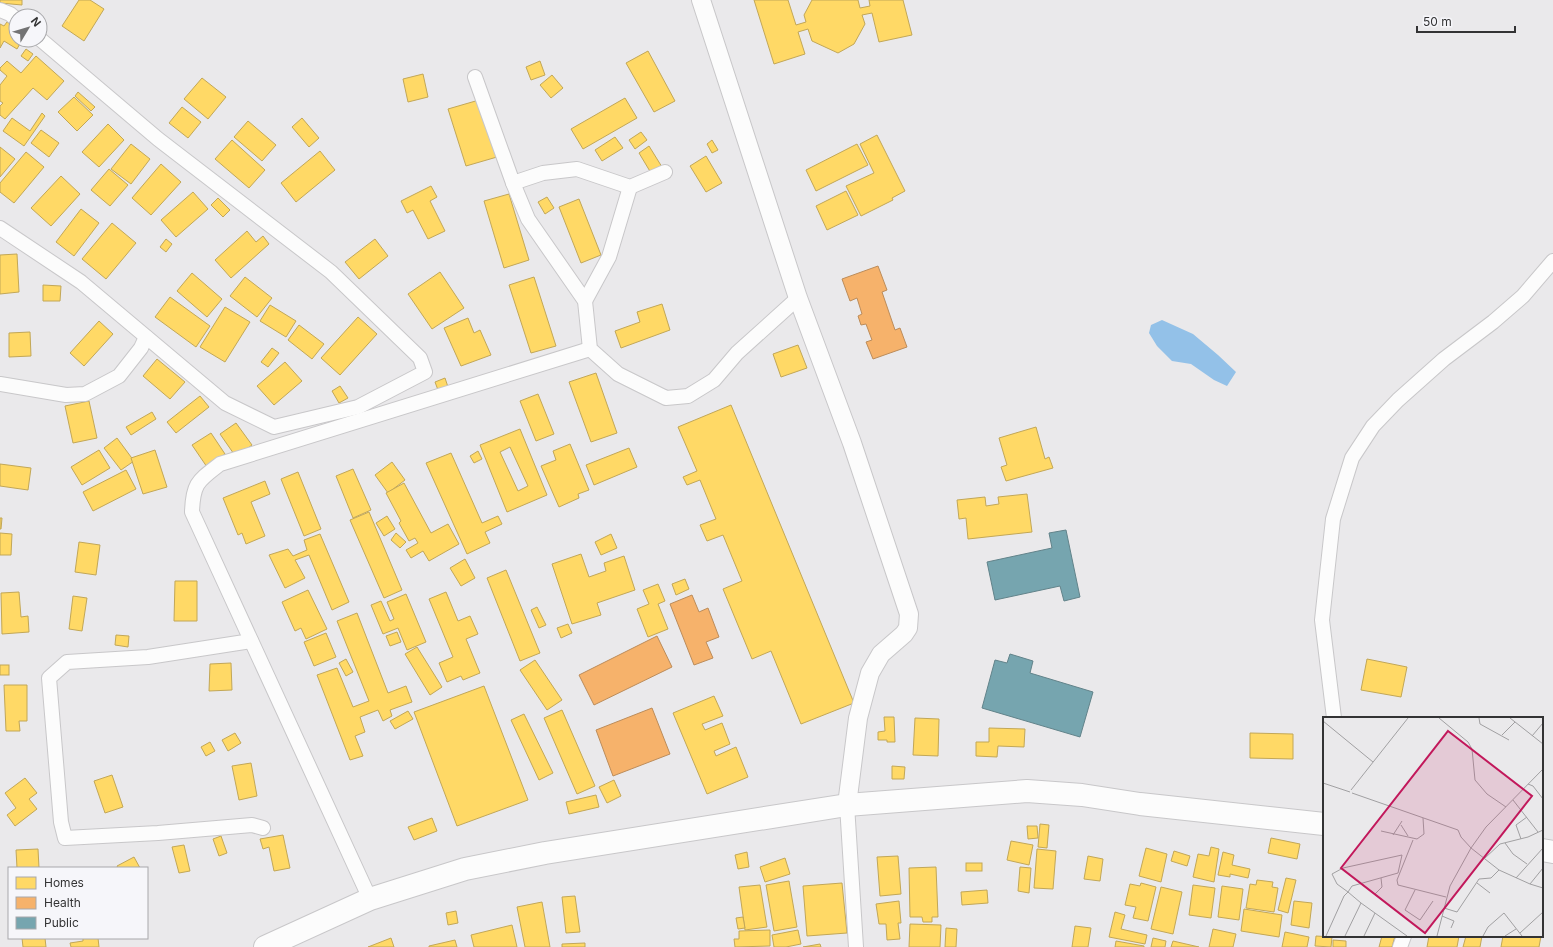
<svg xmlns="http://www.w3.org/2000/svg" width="1553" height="947" font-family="Inter,sans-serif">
	<rect width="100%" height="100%" fill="#eae9eb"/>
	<!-- water -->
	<polygon fill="#93c1e8" points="1162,320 1193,334 1218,355 1236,372 1227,386 1214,380 1191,364 1172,361 1157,346 1149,333 1151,325"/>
	<!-- homes -->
	<g fill="#ffd966" stroke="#c2a757" fill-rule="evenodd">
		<polygon points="0,0 22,0 22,5 0,3"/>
		<polygon points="79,0 90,0 104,9 84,41 62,26"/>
		<polygon points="754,0 788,0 796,25 806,22 804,15 812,0 858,0 860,8 870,6 869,0 903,0 912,35 879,42 872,13 862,15 865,24 854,44 838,53 812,41 808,29 798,32 805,54 774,64"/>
		<polygon points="7,22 16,27 16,40 22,40 17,49 4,41 0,48 0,24 4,26"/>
		<polygon points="26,49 33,54 28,61 21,56"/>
		<polygon points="648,51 675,101 654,112 626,63"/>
		<polygon points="36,56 64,81 47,100 33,88 5,119 0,115 0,106 3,103 0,101 0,85 7,76 0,70 0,68 7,61 21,73"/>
		<polygon points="540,61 545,75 531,80 526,67"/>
		<polygon points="423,74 428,97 408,102 403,79"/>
		<polygon points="552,75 563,88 551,98 540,85"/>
		<polygon points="202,78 226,97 208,119 184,99"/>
		<polygon points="78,92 95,107 91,111 75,96"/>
		<polygon points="74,97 93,115 77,131 58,112"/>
		<polygon points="625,98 637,118 583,149 571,129"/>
		<polygon points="479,100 497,157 466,166 448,109"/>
		<polygon points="182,107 201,122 188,138 169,123"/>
		<polygon points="42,113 45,116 24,146 3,131 12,118 30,131"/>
		<polygon points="302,118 319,138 309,147 292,127"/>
		<polygon points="248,121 276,145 262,161 234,137"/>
		<polygon points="108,124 124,140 99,167 82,152"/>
		<polygon points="41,130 59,143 49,157 31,143"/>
		<polygon points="641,132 647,140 635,149 629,140"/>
		<polygon points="877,135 905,191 892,198 893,200 861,216 846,186 874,173 860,144"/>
		<polygon points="615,137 623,148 602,161 595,150"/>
		<polygon points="232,140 265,170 249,188 215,159"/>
		<polygon points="712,140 718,150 712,153 707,144"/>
		<polygon points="131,144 150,159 131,184 111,169"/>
		<polygon points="857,144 868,165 816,191 806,170"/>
		<polygon points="649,146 662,167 651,173 639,153"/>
		<polygon points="0,147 15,159 0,177"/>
		<polygon points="320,151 335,170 296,202 281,183"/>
		<polygon points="26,152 44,167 14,203 0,192 0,183"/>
		<polygon points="706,156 722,183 706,192 690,166"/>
		<polygon points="161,164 181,182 151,215 132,198"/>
		<polygon points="109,169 128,185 110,206 91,190"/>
		<polygon points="61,176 80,194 51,226 31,208"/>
		<polygon points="431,186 437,197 430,201 445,231 428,239 413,210 407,213 401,201"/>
		<polygon points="846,191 858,215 827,230 816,206"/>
		<polygon points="193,192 208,209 176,237 161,220"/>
		<polygon points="509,194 529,260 504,268 484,201"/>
		<polygon points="547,197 554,208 545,214 538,202"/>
		<polygon points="218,198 230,210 223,217 211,205"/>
		<polygon points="579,199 601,255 581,263 559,207"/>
		<polygon points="81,209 99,223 74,256 56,242"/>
		<polygon points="112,223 136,243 106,279 82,259"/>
		<polygon points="247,231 256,242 263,236 269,244 231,278 215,260"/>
		<polygon points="166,239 172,244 166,252 160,247"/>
		<polygon points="375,239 388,256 359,279 345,262"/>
		<polygon points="17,254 19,292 0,294 0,255"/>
		<polygon points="440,272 464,308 432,329 408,294"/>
		<polygon points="192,273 222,299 207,317 177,291"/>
		<polygon points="245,277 272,298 257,317 230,296"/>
		<polygon points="534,277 556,346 531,353 509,285"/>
		<polygon points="43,285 61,286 60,301 43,301"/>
		<polygon points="170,297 210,326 196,347 155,317"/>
		<polygon points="662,304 670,330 621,348 615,331 640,322 637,312"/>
		<polygon points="270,305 296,321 286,337 260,321"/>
		<polygon points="225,307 250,322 225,362 200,347"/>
		<polygon points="358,317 377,334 340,375 321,358"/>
		<polygon points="468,318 474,333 480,330 491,355 461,366 444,328"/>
		<polygon points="99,321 113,334 84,366 70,353"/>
		<polygon points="299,325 324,344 312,359 288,340"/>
		<polygon points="30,332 31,356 9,357 9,333"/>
		<polygon points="798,345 807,368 781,377 773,354"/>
		<polygon points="272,348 279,353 268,367 261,362"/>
		<polygon points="157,359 185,382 170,399 143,376"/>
		<polygon points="285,362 302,381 274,405 257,386"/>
		<polygon points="596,373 617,433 591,442 569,382"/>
		<polygon points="445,378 448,387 438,390 435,382"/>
		<polygon points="340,386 348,398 339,403 332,391"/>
		<polygon points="538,394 554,434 536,441 520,401"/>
		<polygon points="200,396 209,407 176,433 167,422"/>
		<polygon points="89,401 97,438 73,443 65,406"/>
		<polygon points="731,405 854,703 801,724 771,651 752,659 723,589 742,581 723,535 707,541 700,525 716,519 700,480 687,485 683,477 697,471 678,427"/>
		<polygon points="152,412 156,419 131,435 126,427"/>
		<polygon points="236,423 252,445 236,457 220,434"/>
		<polygon points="1036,427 1045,459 1049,457 1053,468 1006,481 1001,467 1007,465 999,438"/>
		<path d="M520,429L547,495L507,512L480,445ZM510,447L528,486L518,491L500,452Z"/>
		<polygon points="211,433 225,454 207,467 192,445"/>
		<polygon points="117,438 134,461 121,470 104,448"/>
		<polygon points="570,444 589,490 578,494 579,498 559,507 541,466 556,460 553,451"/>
		<polygon points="629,448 637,467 594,485 586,465"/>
		<polygon points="99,450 110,468 82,485 71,467"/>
		<polygon points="155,450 167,487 143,494 131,458"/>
		<polygon points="478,451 482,459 474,463 470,456"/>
		<polygon points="451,453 482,523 498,516 502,524 485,532 490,543 467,554 426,463"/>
		<polygon points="392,462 405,480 388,493 375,475"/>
		<polygon points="0,464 31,468 28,490 0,486"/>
		<polygon points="353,469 371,510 353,518 336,476"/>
		<polygon points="126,470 136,489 93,511 83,492"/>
		<polygon points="298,472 321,529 304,536 281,479"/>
		<polygon points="265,481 270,494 251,502 265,536 246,544 242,533 238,535 223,498"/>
		<polygon points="404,483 431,533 448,524 459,544 429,561 423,551 411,558 406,550 418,543 415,538 409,541 399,523 401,521 386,493"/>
		<polygon points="1027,494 1032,532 968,539 966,518 959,519 957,500 985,497 986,506 999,504 998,497"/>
		<polygon points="369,512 402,590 384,598 350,520"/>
		<polygon points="387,516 395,529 384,536 376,523"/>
		<polygon points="0,518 2,518 1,529 0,529"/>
		<polygon points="0,533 12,534 11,555 0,555"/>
		<polygon points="396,533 406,542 400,548 391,540"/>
		<polygon points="320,534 349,602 332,610 309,555 295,560 305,578 285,588 269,555 288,549 293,556 307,550 304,540"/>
		<polygon points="611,534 617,548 601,555 595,542"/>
		<polygon points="79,542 100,545 96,575 75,572"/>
		<polygon points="581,554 589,577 606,571 604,563 624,556 635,590 597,603 601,615 572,624 552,564"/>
		<polygon points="465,559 475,578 461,586 450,568"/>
		<polygon points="506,570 540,653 520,661 487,578"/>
		<polygon points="685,579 689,589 676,595 672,584"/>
		<polygon points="175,581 197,581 197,621 174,621"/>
		<polygon points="658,584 665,601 658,604 668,629 648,637 637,609 649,604 643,590"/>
		<polygon points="308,590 327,629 306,639 301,628 295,631 282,602"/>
		<polygon points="19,592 21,617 28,616 29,632 2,634 1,593"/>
		<polygon points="446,592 458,621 470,616 478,634 466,639 480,673 463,680 461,676 447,682 439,663 453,657 429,599"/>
		<polygon points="406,594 426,642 407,650 398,628 383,634 371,605 381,601 390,621 394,619 387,602"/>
		<polygon points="73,596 87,598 82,631 69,629"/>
		<polygon points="537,607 546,625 539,628 531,610"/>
		<polygon points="357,613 388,693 406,686 412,702 390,710 392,716 383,721 378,710 360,717 365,732 355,736 363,756 350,760 317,675 337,668 353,707 369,701 337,621"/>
		<polygon points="568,624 572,633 561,638 557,628"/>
		<polygon points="397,632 401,642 390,646 386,636"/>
		<polygon points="326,633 336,657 314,666 304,642"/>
		<polygon points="116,635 129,636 128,647 115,645"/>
		<polygon points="417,647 442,687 430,695 405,654"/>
		<polygon points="346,659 353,672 346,676 339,663"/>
		<polygon points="1367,659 1407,667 1401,697 1361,690"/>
		<polygon points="535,660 562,700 547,710 520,670"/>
		<polygon points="231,663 232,690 209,691 210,664"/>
		<rect x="0" y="665" width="9" height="10"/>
		<polygon points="4,685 27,685 27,721 19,721 20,731 6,731"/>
		<polygon points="484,686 528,800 457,826 414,712"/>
		<polygon points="714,696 723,716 702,724 705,730 722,723 730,744 714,751 716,756 736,747 748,777 707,794 673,713"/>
		<polygon points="562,710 595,786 577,794 544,718"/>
		<polygon points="408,711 413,719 395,729 390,721"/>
		<polygon points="524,714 553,773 539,780 511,720"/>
		<polygon points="884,717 894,717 895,742 887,742 887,740 878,740 878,732 885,731"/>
		<polygon points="915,718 939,719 938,756 913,755"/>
		<polygon points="989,728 1025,729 1024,747 998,746 997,757 976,756 976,742 989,742"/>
		<polygon points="235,733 241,743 228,751 222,740"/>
		<polygon points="1250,733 1293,734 1293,759 1250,758"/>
		<polygon points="210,742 215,751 206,756 201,747"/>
		<polygon points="251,763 257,796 239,800 232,766"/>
		<polygon points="892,766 905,767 904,779 892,779"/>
		<polygon points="112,775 123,807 105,813 94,781"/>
		<polygon points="25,778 37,793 29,799 37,809 15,826 7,815 16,808 5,793"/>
		<polygon points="614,780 621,796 607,803 599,787"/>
		<polygon points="596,795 599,807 569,814 566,802"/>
		<polygon points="432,818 437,831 414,840 408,827"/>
		<polygon points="1040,824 1049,825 1047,848 1038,847"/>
		<polygon points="1027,826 1037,826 1038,838 1028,839"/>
		<polygon points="283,835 290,868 274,871 269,847 263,849 260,839"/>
		<polygon points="221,836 227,853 219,856 213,839"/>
		<polygon points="1271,838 1300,844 1297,859 1268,853"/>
		<polygon points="1011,841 1033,845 1029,865 1007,860"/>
		<polygon points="184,845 190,871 179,873 172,847"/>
		<polygon points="1211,847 1219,849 1214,882 1193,877 1198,854 1209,856"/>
		<polygon points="1146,848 1167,854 1161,882 1139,876"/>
		<polygon points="38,849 39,868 17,868 16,850"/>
		<polygon points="1037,849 1056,851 1053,889 1034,888"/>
		<polygon points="1174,851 1190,856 1187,866 1171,861"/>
		<polygon points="747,852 749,867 738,869 735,855"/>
		<polygon points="1223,852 1234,855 1232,865 1250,869 1248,878 1230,874 1230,877 1218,875"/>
		<polygon points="898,856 901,894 880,896 877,857"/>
		<polygon points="1088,856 1103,859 1100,881 1084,879"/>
		<polygon points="134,857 140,868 118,868 117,866"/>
		<polygon points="785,858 790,874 765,882 760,867"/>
		<rect x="966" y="863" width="16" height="8"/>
		<polygon points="936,867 938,917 932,917 932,922 923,922 922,917 910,917 909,868"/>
		<polygon points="1020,867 1031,868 1029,893 1018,891"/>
		<polygon points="1286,878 1296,880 1288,913 1278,910"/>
		<polygon points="1257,880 1273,882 1272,887 1278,888 1274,912 1246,908 1250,884 1256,885"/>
		<polygon points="789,881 797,927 774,931 766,885"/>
		<polygon points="842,883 847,933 807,936 803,886"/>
		<polygon points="1141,883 1156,887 1148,921 1133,918 1136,907 1125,905 1130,884 1140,886"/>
		<polygon points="760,885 767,927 745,930 739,887"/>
		<polygon points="1193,885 1215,888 1211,918 1189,915"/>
		<polygon points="1222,886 1243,889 1239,920 1218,917"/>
		<polygon points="1161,887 1182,892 1173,934 1151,929"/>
		<polygon points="987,890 988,903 962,905 961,892"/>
		<polygon points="575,896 580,932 566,933 562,897"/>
		<polygon points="899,901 901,923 898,923 900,939 887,940 886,924 879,924 876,904"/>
		<polygon points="1294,901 1312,903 1309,928 1291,925"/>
		<polygon points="542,902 550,947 525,947 517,907"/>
		<polygon points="1244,909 1282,915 1279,937 1241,931"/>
		<polygon points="456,911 458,923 448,925 446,913"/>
		<polygon points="1115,912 1125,915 1121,929 1147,935 1145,944 1109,937"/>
		<polygon points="743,917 745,928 738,929 736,918"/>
		<polygon points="910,924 941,925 940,947 909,947"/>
		<polygon points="512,925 517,947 474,947 471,935"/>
		<polygon points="1075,926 1091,928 1088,947 1072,947"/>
		<polygon points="946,928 957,929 956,947 945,947"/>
		<polygon points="1213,929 1236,934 1233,947 1209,947"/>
		<polygon points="770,930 770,946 735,947 734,939 739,939 739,931"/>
		<polygon points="798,930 801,944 786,947 774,947 772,935"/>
		<polygon points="1285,932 1309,937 1307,947 1282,947"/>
		<polygon points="1316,936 1332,937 1331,947 1315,946"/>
		<polygon points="1382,936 1395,936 1392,947 1379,947"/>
		<polygon points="1429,936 1459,936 1457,947 1427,947"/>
		<polygon points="1466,936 1482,936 1480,947 1463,947"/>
		<polygon points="1503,936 1541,936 1539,947 1501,947"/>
		<polygon points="22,938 45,938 46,947 23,947"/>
		<polygon points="83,938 98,938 99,947 71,947 70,943 83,941"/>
		<polygon points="391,938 394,947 368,947"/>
		<polygon points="1153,938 1166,941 1165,947 1151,947"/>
		<polygon points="455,940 457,947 429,947 429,946"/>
		<polygon points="1333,940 1346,941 1346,947 1333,947"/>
		<polygon points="1116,941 1144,946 1144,947 1115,947"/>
		<polygon points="1173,941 1199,947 1171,947"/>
		<polygon points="585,943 585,947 562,947 562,944"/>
		<polygon points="820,944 821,947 803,947"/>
	</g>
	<!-- health -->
	<g fill="#f6b26b" stroke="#bc8c5a">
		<polygon points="878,266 887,290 882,292 895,330 900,328 907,347 873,359 866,342 872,340 866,324 861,325 858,316 862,314 857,298 850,301 842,279"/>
		<polygon points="692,595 699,612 708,608 719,637 706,642 713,658 694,665 670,604"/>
		<polygon points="657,636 672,667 594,705 579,675"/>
		<polygon points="652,708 670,754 613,776 596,730"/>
	</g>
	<!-- public -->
	<g fill="#76a5af" stroke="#62838a">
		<polygon points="1066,530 1080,597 1064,601 1060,586 995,600 987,562 1052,548 1049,533"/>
		<polygon points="1010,654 1033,661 1030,673 1093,692 1080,737 982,708 995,660 1007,663"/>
	</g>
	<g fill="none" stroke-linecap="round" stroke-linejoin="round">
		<defs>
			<g id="minor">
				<polyline points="0,10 10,14 16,19"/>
				<polyline points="475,77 513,183 528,219 585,301 590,349 618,374 666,398 688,396 714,380 737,353 798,298"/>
				<polyline points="513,183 543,173 577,169 630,187 665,172"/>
				<polyline points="0,228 81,282 225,403 274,427 358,407 425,372 420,358 331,272 158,139 40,39"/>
				<polyline points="585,301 609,257 630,187"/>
				<polyline points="0,384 66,395 85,394 119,376 141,348 146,337"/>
				<polyline points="251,641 148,657 67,662 49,678 61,822 65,838 158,833 252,825 263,828"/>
				<polyline points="1334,718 1322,620 1333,519 1352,458 1373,426 1398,400 1444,359 1493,322 1523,296 1553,261"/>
				<polyline points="847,805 856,947"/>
				<path d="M370,899L192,512C193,483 198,481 220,464L590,349"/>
				<polyline points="1400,947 1404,936"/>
			</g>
			<polyline id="tertiary" points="701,0 798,298 852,443 909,614 908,628 904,634 881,654 870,673 858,718 847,805"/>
			<g id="primary">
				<polyline points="1542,850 1553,852"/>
				<polyline points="265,947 370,899 465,869 545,853 847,805 1027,791 1082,795 1140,804 1324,824"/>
			</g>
		</defs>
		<!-- minor casing -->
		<use href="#minor" stroke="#c8c7c9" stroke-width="16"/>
		<!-- tertiary casing -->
		<use href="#tertiary" stroke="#c8c7c9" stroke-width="20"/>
		<!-- primary casing -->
		<use href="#primary" stroke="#c8c7c9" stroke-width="24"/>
		<!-- minor -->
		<use href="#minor" stroke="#fcfcfc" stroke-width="14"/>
		<!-- tertiary -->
		<use href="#tertiary" stroke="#fcfcfc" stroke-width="18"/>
		<!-- primary -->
		<use href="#primary" stroke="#fcfcfc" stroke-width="22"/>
	</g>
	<!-- overview -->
	<g transform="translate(1323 717)">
		<rect width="220" height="220" fill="#eae9eb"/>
		<path fill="none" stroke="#a1a0a2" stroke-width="1" d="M116,1L145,25L149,32L152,63L164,77L183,90M156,1L157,7L186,23M187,1L220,27M0,4L50,45M179,18L192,5M209,19L220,6M0,66L27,75M205,67L210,69L220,82M28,73L85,1M29,76L135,113L138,120L148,131L176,153L207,167L220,171M190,83L215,115M78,108L85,119M58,114L94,122L101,117L100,101M70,118L79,104M198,122L193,108L204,100M90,123L74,163L75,168L123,180M182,126L190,137L204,147M162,141L177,127L205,120L220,113M193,161L220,131M154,166L167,176M207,167L220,151M45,172L52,177L59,170L58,161M92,173L82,193L97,203L110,184M121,191L134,195L156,162L168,161L176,153M119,199L131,204L128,211M197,216L220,195M3,219L21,179L25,175L29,169L75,156L79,138L20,151L9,157L14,167L25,175L38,186L84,219M22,219L38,186M41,219L52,196M114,219L127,169L148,131L163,110L220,52M160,219L165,210L181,196L199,219M182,219L193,212"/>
		<path fill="#c2185b" fill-opacity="0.15" stroke="#c2185b" stroke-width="2" d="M125,14L209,79L102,216L18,151Z"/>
		<rect width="220" height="220" fill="none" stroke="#333334" stroke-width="2"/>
	</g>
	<!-- legend -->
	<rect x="8" y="867" width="140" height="72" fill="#f6f6fa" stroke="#a8a8ab"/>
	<rect x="16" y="877" width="20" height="12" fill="#ffd966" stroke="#a8a8ab"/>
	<text x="44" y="887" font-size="12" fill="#333334">Homes</text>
	<rect x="16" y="897" width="20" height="12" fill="#f6b26b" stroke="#a8a8ab"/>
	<text x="44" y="907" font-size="12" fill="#333334">Health</text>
	<rect x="16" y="917" width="20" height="12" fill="#76a5af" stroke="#a8a8ab"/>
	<text x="44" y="927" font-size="12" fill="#333334">Public</text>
	<!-- north arrow -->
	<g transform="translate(28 28) rotate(52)"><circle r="19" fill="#f6f6fa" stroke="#a8a8ab"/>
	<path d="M0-3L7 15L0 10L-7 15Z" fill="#737374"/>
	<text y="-6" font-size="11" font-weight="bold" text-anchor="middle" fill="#333334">N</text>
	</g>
	<!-- scale -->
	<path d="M1417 26v6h98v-6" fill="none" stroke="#333334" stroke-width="2"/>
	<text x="1423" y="26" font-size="12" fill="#333334" stroke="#f6f6fa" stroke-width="3" paint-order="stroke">50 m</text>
</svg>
